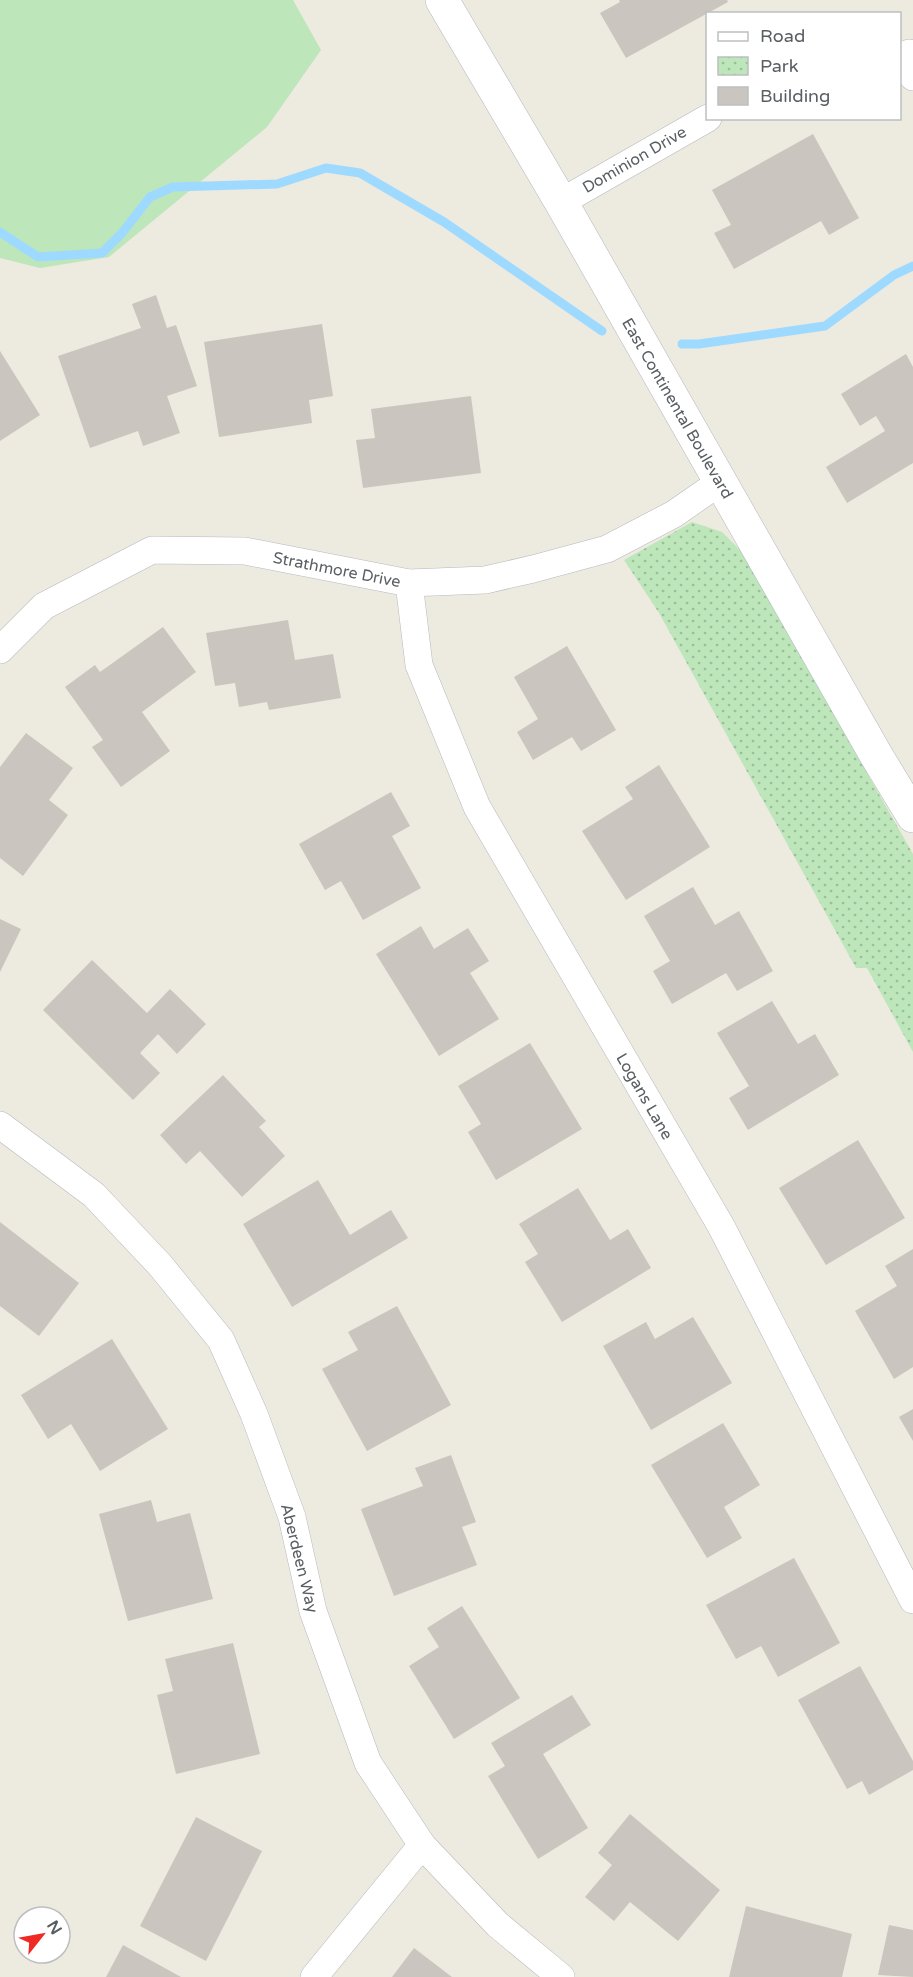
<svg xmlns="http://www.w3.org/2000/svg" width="913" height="1977" font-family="'Varela Round',sans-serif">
	<defs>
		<pattern id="park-dots" width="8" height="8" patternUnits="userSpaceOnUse" patternTransform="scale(1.5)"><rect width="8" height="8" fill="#bde6bb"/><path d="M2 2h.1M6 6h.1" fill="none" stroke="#9dbe9b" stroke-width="1.8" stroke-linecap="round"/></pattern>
	</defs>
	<rect width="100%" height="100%" fill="#edeae0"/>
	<!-- green -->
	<polygon fill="#bde6bb" points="0,0 293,0 321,50 267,127 109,257 40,268 0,258"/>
	<!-- park -->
	<polygon fill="url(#park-dots)" points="692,522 722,532 741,551 913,854 913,1052 867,968 856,968 659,613 624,560"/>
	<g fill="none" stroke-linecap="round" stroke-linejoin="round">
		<!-- stream -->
		<g stroke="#9edaff" stroke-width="9">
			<polyline points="0,232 38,257 102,253 122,233 150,197 173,187 277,184 326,168 360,173 444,222 602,331"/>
			<polyline points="682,344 699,344 825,326 894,275 913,266"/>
		</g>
	</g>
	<!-- building -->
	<g fill="#cac6bf">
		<polygon points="619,0 727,0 728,2 626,58 600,13 620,2"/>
		<polygon points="813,134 859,218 829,235 821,221 734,269 714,233 731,225 712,190"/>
		<polygon points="156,295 167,328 176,325 197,386 167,396 180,433 143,446 138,431 90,448 58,356 141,328 132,304"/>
		<polygon points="322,324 333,396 309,400 312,423 219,437 204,342"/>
		<polygon points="0,351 40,415 0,441"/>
		<polygon points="906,354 913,367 913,463 847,503 826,467 885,431 876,416 860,426 841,394"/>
		<polygon points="471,396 481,473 363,488 356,440 375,438 371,409"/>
		<polygon points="288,620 295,660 333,654 341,698 269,710 267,702 239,707 235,683 215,686 206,633"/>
		<polygon points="163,627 196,672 142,712 170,751 121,787 92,747 103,740 65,687 95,665 100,672"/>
		<polygon points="567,646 616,730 581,751 572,737 533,760 517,732 538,719 514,677"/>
		<polygon points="26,733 73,768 49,800 68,815 23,876 0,858 0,767"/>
		<polygon points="659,765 710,847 626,900 582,831 633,799 625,787"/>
		<polygon points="391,792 410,826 392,836 421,888 363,920 341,881 325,890 299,844"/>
		<polygon points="693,887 715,925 739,911 773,971 737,991 726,973 672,1004 653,971 670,961 644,916"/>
		<polygon points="0,919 21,929 0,972"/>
		<polygon points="421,926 434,949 468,928 489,961 470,973 499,1019 439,1056 376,954"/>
		<polygon points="92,960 147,1013 170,989 206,1024 177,1054 158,1034 140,1053 160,1073 133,1100 43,1010"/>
		<polygon points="772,1001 798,1044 815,1034 839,1075 748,1130 729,1098 749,1086 717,1033"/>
		<polygon points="530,1043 582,1129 496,1180 468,1132 481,1124 458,1086"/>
		<polygon points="223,1075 266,1121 259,1127 285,1156 242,1197 200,1151 186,1164 160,1135"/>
		<polygon points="858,1140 905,1218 826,1265 779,1188"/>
		<polygon points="318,1180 350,1235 391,1210 408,1238 292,1307 243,1224"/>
		<polygon points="578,1188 610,1240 628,1229 651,1268 562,1322 525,1262 538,1254 519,1224"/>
		<polygon points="0,1222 79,1283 39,1336 0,1306"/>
		<polygon points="913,1249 913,1367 894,1379 855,1311 897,1286 885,1266"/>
		<polygon points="397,1306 451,1405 367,1451 322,1369 358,1350 348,1332"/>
		<polygon points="693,1317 732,1383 651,1430 603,1346 646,1322 655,1339"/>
		<polygon points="112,1339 168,1429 100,1471 71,1424 48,1439 21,1395"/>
		<polygon points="913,1409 913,1441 899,1417"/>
		<polygon points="723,1423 760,1485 724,1507 742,1538 707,1558 651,1465"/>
		<polygon points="451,1455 476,1522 462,1527 477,1565 394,1596 361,1509 423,1486 415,1468"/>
		<polygon points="151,1500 157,1522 190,1513 213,1599 128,1621 99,1514"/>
		<polygon points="794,1558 840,1643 778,1677 761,1646 736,1659 706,1605"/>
		<polygon points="462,1606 520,1698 454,1739 409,1666 439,1647 427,1628"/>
		<polygon points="233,1643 260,1754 176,1774 157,1695 173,1691 165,1659"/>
		<polygon points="860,1666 913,1761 913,1770 869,1795 862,1781 847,1789 798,1700"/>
		<polygon points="572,1695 591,1725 543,1754 588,1828 538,1859 488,1776 505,1766 491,1743"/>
		<polygon points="630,1814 720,1890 678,1941 630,1902 614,1921 585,1897 612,1865 598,1853"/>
		<polygon points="196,1817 262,1851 206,1961 140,1926"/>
		<polygon points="746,1906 852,1934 842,1977 729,1977"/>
		<polygon points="889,1925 913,1930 913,1977 878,1975"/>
		<polygon points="123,1945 181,1977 106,1977"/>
		<polygon points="414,1948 452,1977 392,1977"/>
	</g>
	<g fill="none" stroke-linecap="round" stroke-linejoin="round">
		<defs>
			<g id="street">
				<polyline points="909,53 913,77"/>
				<polyline points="561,202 708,118"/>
				<polyline points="409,583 419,665 477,807 721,1226 913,1600"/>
				<polyline points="0,650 44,606 152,550 245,551 409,583 485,580 533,569 607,549 674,514 720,482"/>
				<polyline points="0,1125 94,1195 160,1265 221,1340 254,1414 292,1517 313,1611 368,1763 422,1845 498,1925 561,1977"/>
				<polyline points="314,1977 422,1845"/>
			</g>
			<polyline id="secondary" points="442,0 561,202 876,755 913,816"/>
		</defs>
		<!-- street casing -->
		<use href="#street" stroke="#b6b9be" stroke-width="28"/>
		<!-- secondary casing -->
		<use href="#secondary" stroke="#b4b8be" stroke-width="34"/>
		<!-- street -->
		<use href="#street" stroke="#fff" stroke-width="27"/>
		<!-- secondary -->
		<use href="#secondary" stroke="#fff" stroke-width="33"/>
	</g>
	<g text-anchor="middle" stroke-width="6" stroke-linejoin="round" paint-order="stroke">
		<!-- street labels -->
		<g font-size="16" fill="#595e62" stroke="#fff">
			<text transform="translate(634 159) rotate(-30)" y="6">Dominion Drive</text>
			<text transform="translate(678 408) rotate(60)" y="6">East Continental Boulevard</text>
			<text transform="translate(337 569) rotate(11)" y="6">Strathmore Drive</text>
			<text transform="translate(645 1096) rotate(60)" y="6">Logans Lane</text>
			<text transform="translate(300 1558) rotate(76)" y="6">Aberdeen Way</text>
		</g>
	</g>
	<!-- legend -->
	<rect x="706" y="12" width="195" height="108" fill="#ffffff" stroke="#bdbfc0" stroke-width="1.5"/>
	<rect x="718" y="32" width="30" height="9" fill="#ffffff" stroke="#bdbfc0" stroke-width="1.5"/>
	<text x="760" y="42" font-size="18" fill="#595e62">Road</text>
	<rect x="718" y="57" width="30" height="18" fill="url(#park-dots)" stroke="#bdbfc0" stroke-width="1.5"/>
	<text x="760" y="72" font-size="18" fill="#595e62">Park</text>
	<rect x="718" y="87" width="30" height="18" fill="#cac6bf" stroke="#bdbfc0" stroke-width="1.5"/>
	<text x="760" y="102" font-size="18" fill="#595e62">Building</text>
	<!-- north arrow -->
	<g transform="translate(42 1935) rotate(59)"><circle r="28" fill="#ffffff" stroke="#bdbfc0" stroke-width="1.5"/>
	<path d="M0-4.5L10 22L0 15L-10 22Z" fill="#ef2a24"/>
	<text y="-9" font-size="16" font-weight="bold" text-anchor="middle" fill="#595e62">N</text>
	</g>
</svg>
